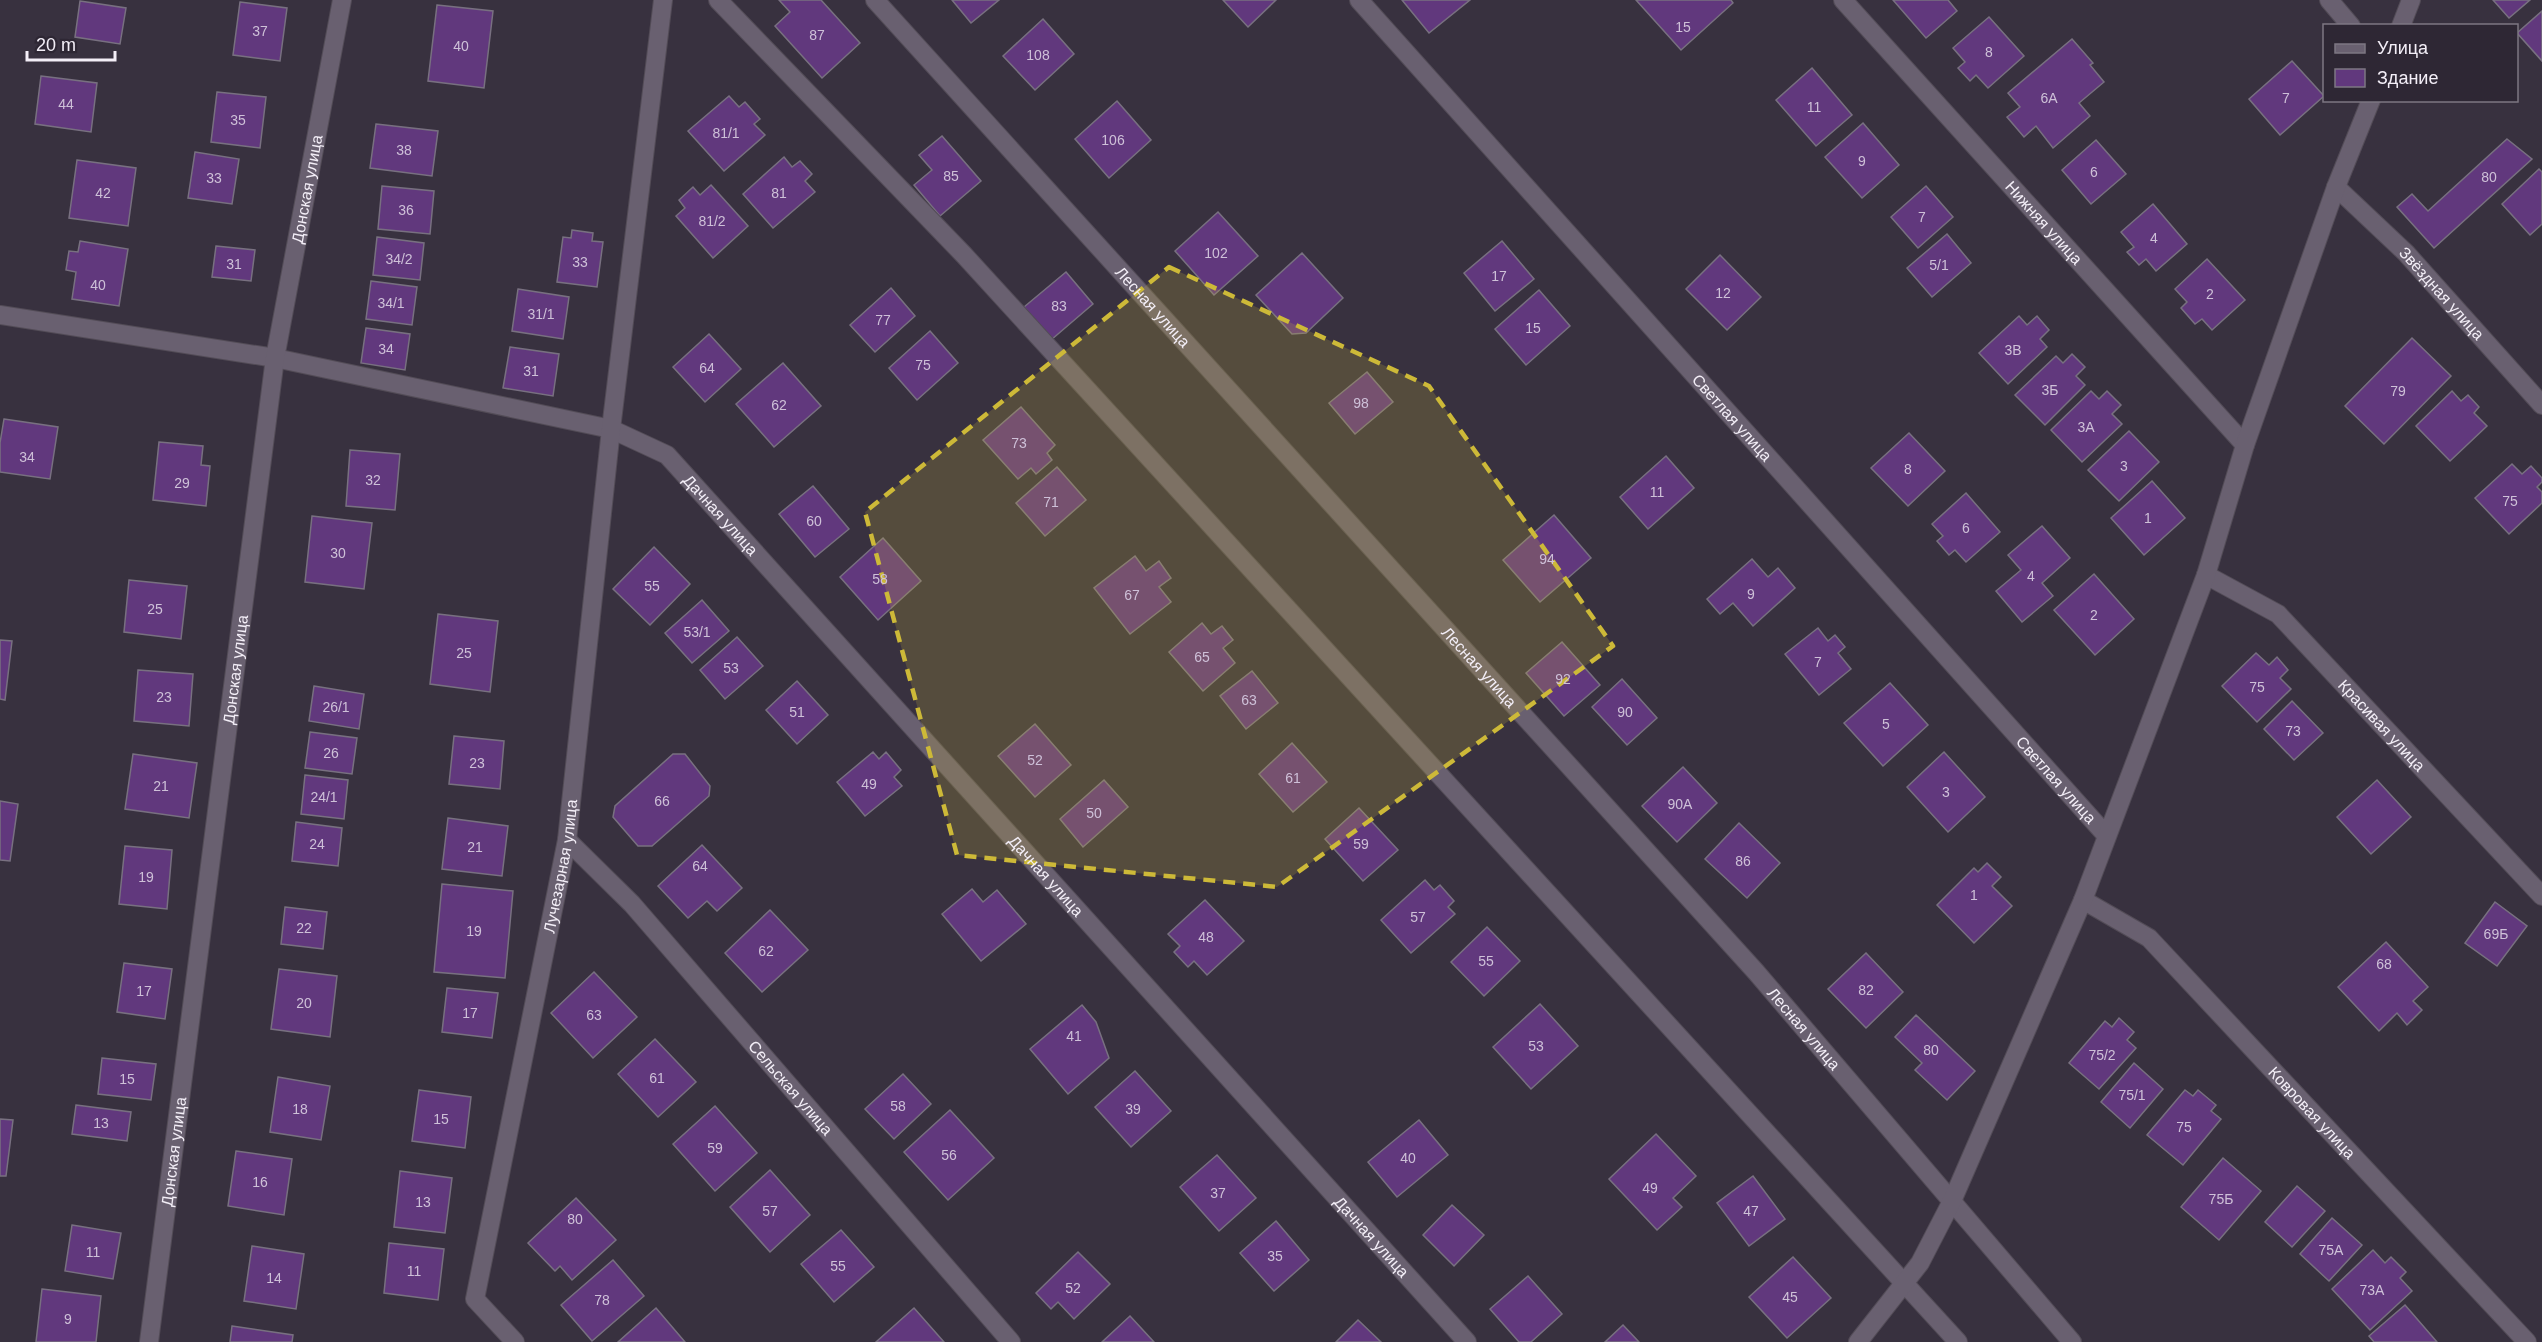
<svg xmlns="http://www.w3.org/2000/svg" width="2542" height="1342" font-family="Arial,sans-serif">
	<rect width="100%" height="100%" fill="#38313f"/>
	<!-- building -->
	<g fill="#61387d" stroke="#787080" stroke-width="1.5">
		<polygon points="779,0 821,0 860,43 822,78 775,26 790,12"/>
		<polygon points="952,0 999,0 971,23"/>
		<polygon points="1223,0 1276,0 1248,27"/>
		<polygon points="1402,0 1470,0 1429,33"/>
		<polygon points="1636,0 1731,0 1733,3 1681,50"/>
		<polygon points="1893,0 1948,0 1957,11 1926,38"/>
		<polygon points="2493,0 2530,0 2509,18"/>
		<polygon points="80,1 126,8 120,44 75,37"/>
		<polygon points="240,2 287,8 280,61 233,55"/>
		<polygon points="437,5 493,11 484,88 428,81"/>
		<polygon points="2542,11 2542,61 2517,33"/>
		<polygon points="1989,17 2024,56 1988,88 1976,75 1970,81 1958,68 1965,62 1953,48"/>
		<polygon points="1043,19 1074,54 1035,90 1003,56"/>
		<polygon points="2072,39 2093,63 2090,65 2104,82 2079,103 2090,116 2053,148 2036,126 2024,137 2007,117 2020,107 2008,93"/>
		<polygon points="2292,61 2324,96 2280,135 2249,99"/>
		<polygon points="1812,68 1852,115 1816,146 1776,100"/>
		<polygon points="41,76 97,83 91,132 35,124"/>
		<polygon points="217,92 266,97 260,148 211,142"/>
		<polygon points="729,96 739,107 745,102 760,119 754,124 765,135 724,171 688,131"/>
		<polygon points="1117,101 1151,140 1109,178 1075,139"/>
		<polygon points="1863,123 1899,165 1862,198 1825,157"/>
		<polygon points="376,124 438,131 432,176 370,168"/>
		<polygon points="942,136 981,181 940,216 914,185 932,170 919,155"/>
		<polygon points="2507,139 2532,159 2434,248 2397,207 2412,194 2428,211"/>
		<polygon points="2096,140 2126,174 2091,204 2062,170"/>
		<polygon points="195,152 239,159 232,204 188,198"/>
		<polygon points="784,157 792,167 800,161 812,174 805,181 815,192 773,228 743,194"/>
		<polygon points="77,160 136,168 128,226 69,218"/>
		<polygon points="2539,169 2542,172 2542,224 2530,235 2502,204"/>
		<polygon points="711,185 748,226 713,258 676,216 685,208 679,200 693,187 700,195"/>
		<polygon points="382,186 434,191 430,234 378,229"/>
		<polygon points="1926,186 1953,217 1918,248 1891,217"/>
		<polygon points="2153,204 2187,244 2156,271 2146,259 2139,265 2127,252 2134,247 2121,232"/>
		<polygon points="1218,212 1258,256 1214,295 1175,251"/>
		<polygon points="572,230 593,233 592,241 603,242 597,287 557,282 563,237 571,238"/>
		<polygon points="1947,234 1971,263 1932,297 1907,268"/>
		<polygon points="377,237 424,243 420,280 373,275"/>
		<polygon points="80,241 128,249 119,306 72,299 76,272 66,270 69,251 78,252"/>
		<polygon points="1502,241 1534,279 1495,311 1464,273"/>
		<polygon points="216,246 255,250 251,281 212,277"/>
		<polygon points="1302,253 1343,298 1306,333 1292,334 1256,295"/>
		<polygon points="1720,255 1761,297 1727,330 1686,289"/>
		<polygon points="2207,259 2245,300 2212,330 2202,319 2195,324 2181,308 2187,302 2175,289"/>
		<polygon points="1066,272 1093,304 1051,340 1024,307"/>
		<polygon points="371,281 417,287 412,325 366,319"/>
		<polygon points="891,288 915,316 875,352 850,325"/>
		<polygon points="518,289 569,297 563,339 512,331"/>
		<polygon points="1539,290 1570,326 1526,365 1495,329"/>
		<polygon points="2019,316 2027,325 2037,316 2049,330 2040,339 2047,347 2008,384 1979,353"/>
		<polygon points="366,328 410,334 405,370 361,363"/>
		<polygon points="930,331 958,363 917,400 889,368"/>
		<polygon points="709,334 741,369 705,402 673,367"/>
		<polygon points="2412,338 2451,376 2384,444 2345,406"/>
		<polygon points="510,347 559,354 553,396 503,388"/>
		<polygon points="2072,354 2085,367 2076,376 2085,385 2045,425 2015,395 2056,356 2063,363"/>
		<polygon points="783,363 821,406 774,447 736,404"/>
		<polygon points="1367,372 1393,402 1355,434 1329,403"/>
		<polygon points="2091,391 2099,399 2107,391 2121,405 2112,414 2122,424 2082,462 2051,430"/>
		<polygon points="2452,391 2461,401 2468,395 2479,407 2474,413 2487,426 2450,461 2416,426"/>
		<polygon points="1021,407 1055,445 1047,453 1052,460 1036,474 1031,468 1018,479 983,440"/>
		<polygon points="4,419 58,427 50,479 0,472 0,443"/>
		<polygon points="2129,431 2159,462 2119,501 2088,470"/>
		<polygon points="1909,433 1945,471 1908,506 1871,468"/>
		<polygon points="159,442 203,446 201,465 210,466 206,506 153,500"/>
		<polygon points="350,450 400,454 395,510 346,506"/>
		<polygon points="1666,456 1694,488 1648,529 1620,497"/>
		<polygon points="2512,464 2522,474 2531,466 2542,478 2542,482 2537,487 2542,492 2542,503 2509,534 2475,498"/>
		<polygon points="1057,467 1086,500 1045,536 1016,503"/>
		<polygon points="2152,481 2185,518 2144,555 2111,518"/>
		<polygon points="813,486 849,529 815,557 779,514"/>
		<polygon points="1966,493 2000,532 1966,562 1955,550 1949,555 1937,541 1943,536 1932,524"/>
		<polygon points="1554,515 1591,558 1540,602 1503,560"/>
		<polygon points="312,516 372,523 364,589 305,582"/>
		<polygon points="2042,526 2070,558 2042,583 2053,596 2022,622 1996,591 2021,570 2008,555"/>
		<polygon points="883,538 921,581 878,620 840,577"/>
		<polygon points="654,547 690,584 650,625 613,589"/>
		<polygon points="1135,556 1146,571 1159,561 1171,578 1159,587 1171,602 1130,634 1094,588"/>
		<polygon points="1752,559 1768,577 1778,568 1795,588 1753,626 1733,603 1720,614 1707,599"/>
		<polygon points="2094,574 2134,619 2095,655 2054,610"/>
		<polygon points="129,580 187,586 181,639 124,632"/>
		<polygon points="702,600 729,631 692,663 665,633"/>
		<polygon points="438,614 498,621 490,692 430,684"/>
		<polygon points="1202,623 1211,634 1222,626 1233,640 1223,648 1235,663 1203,691 1169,652"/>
		<polygon points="1818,628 1828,641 1835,635 1845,647 1838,653 1851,669 1819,695 1785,654"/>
		<polygon points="737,637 763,666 725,699 700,670"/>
		<polygon points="0,640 12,641 5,700 0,699"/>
		<polygon points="1562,642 1600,685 1564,716 1526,673"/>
		<polygon points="2256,653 2269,665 2277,657 2288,670 2280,678 2291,689 2257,722 2222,686"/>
		<polygon points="138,670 193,674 189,726 134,721"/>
		<polygon points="1252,671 1278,703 1246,729 1220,696"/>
		<polygon points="1622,679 1657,718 1627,745 1592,707"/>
		<polygon points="797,681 828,715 797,744 766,710"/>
		<polygon points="1890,683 1928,725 1883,766 1844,723"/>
		<polygon points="314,686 364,694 359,729 309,721"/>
		<polygon points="2292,701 2323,733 2294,760 2264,729"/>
		<polygon points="1035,724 1071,765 1035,797 998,756"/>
		<polygon points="310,732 357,738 352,774 305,768"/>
		<polygon points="454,736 504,741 500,789 449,784"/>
		<polygon points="1292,743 1327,782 1293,812 1259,774"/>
		<polygon points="873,752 879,759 886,752 901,770 894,777 902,786 865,816 837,782"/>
		<polygon points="1944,752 1985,797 1948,832 1907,787"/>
		<polygon points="133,754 197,763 189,818 125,809"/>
		<polygon points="673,754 685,754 710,786 709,796 652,846 638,846 613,817 615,806"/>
		<polygon points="1683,767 1717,803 1677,842 1642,806"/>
		<polygon points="305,775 348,780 344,819 301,814"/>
		<polygon points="1104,780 1128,807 1083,847 1060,819"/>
		<polygon points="2377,780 2411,817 2371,854 2337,817"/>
		<polygon points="0,801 18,804 10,861 0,860"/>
		<polygon points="1359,808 1398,850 1363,881 1325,839"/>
		<polygon points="448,818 508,826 502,876 442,869"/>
		<polygon points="296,822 342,828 338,866 292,861"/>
		<polygon points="1739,823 1780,863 1747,898 1705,859"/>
		<polygon points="702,845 742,888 717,911 707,901 688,918 658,886"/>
		<polygon points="125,846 172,850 167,909 119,904"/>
		<polygon points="1987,863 2001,877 1992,886 2012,906 1974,943 1937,905 1974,868 1978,872"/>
		<polygon points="1425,880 1434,890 1440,885 1454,901 1448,907 1455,914 1411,953 1381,920"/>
		<polygon points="442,884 513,891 505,978 434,972"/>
		<polygon points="972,889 983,902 997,890 1026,924 981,961 942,914"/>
		<polygon points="1205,900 1244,941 1207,975 1194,961 1188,967 1174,952 1180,946 1168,934"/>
		<polygon points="2495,902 2527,926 2497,966 2465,943"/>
		<polygon points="285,907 327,912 323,949 281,944"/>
		<polygon points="770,910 808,950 762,992 725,953"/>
		<polygon points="1487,927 1520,961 1484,996 1451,962"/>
		<polygon points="2386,942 2428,987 2413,1001 2422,1010 2407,1025 2397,1013 2379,1031 2338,987"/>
		<polygon points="1866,953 1903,992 1866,1028 1828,989"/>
		<polygon points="124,963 172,969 165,1019 117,1012"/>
		<polygon points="279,969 337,976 330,1037 271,1029"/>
		<polygon points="594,972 637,1017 593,1058 551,1013"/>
		<polygon points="447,988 498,993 492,1038 442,1032"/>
		<polygon points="1540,1004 1578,1046 1531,1089 1493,1047"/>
		<polygon points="1082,1005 1096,1022 1109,1058 1068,1094 1030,1049"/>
		<polygon points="1916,1015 1975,1071 1947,1100 1915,1070 1922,1063 1895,1037"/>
		<polygon points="2119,1018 2134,1032 2127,1040 2136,1048 2099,1089 2069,1063 2105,1021 2112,1027"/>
		<polygon points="655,1039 696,1082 658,1117 618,1074"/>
		<polygon points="102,1058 156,1064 151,1100 98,1094"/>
		<polygon points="2134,1063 2163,1089 2130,1128 2101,1102"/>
		<polygon points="1135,1071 1171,1111 1131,1147 1095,1107"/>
		<polygon points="903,1074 931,1104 894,1139 865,1109"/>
		<polygon points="278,1077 330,1086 321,1140 270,1132"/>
		<polygon points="419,1090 471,1097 465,1148 412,1141"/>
		<polygon points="2185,1090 2193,1096 2198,1090 2216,1105 2211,1111 2221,1119 2183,1165 2147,1135"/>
		<polygon points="76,1105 131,1112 127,1141 72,1134"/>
		<polygon points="715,1106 757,1153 715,1191 673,1144"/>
		<polygon points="950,1110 994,1158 948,1200 904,1152"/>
		<polygon points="0,1119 13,1120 6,1176 0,1176"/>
		<polygon points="1419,1120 1448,1155 1397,1197 1368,1162"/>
		<polygon points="1656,1134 1696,1176 1673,1198 1682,1207 1657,1230 1609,1179"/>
		<polygon points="236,1151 292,1159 284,1215 228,1206"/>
		<polygon points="1217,1155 1256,1198 1219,1231 1180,1187"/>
		<polygon points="2223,1158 2261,1191 2219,1240 2181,1207"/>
		<polygon points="770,1170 810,1215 770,1252 730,1207"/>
		<polygon points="400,1171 452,1178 445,1233 394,1227"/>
		<polygon points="1753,1176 1785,1219 1749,1246 1717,1203"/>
		<polygon points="2297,1186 2325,1211 2292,1247 2265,1222"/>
		<polygon points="576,1198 616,1240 572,1280 560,1266 555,1271 528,1243"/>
		<polygon points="1452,1205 1484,1235 1454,1266 1423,1235"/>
		<polygon points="2332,1218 2362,1245 2329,1281 2300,1254"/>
		<polygon points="1276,1221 1309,1260 1274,1291 1240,1253"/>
		<polygon points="72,1225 121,1233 113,1279 65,1271"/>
		<polygon points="841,1230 874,1267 834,1302 801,1264"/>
		<polygon points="389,1243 444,1249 438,1300 384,1293"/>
		<polygon points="252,1246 304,1254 296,1309 244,1301"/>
		<polygon points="2373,1250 2385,1263 2391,1257 2406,1272 2400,1278 2412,1291 2370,1330 2332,1289"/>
		<polygon points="1078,1252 1110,1284 1074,1319 1058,1302 1051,1309 1036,1293"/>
		<polygon points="1793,1257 1831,1298 1787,1338 1749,1297"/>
		<polygon points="613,1260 644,1296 592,1341 561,1305"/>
		<polygon points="1528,1276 1562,1314 1531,1342 1519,1342 1490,1309"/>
		<polygon points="42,1289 101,1296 96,1342 36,1342"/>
		<polygon points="2405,1305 2437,1342 2374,1342 2369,1336"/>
		<polygon points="656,1308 685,1342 618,1342"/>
		<polygon points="914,1308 944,1342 876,1342"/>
		<polygon points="1130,1316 1154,1342 1102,1342"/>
		<polygon points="1358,1320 1381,1342 1336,1342"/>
		<polygon points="1623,1325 1639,1342 1605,1342"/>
		<polygon points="232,1326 293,1335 292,1342 230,1342"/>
	</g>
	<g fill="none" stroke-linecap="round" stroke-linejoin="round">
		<defs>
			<g id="minor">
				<polyline points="718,0 964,255 1958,1342"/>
				<path id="s1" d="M875,0L1756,972L2072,1342"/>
				<path id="s2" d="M1359,0L2106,835"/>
				<path id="s3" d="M1843,0L2245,445"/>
				<polyline points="2329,0 2351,26"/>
				<polyline points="2401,26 2411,0"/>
				<path id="s4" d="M2336,187L2406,253L2542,405"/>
				<path id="s5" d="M0,315L275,358L611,429L667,455L1467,1342"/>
				<path id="s6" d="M2206,575L2278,614L2542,896"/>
				<path id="s7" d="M567,840L632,904L1011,1342"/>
				<path id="s8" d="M2083,900L2149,938L2527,1342"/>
				<path id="s9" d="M149,1342L275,358L342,0"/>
				<path id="s10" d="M515,1342L475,1299L567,840L611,429L663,0"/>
				<polyline points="1858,1342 1920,1263 1952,1201 2083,900 2206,575 2245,445 2336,187 2371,100"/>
			</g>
		</defs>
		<!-- minor casing -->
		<use href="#minor" stroke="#534c57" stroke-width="20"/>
		<!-- minor -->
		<use href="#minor" stroke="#696070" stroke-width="18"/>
	</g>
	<!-- marked area -->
	<path fill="#cdb938" fill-opacity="0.2" stroke="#cdb938" stroke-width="4.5" stroke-dasharray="12 8" stroke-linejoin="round" d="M1169,267L1429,386L1613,646L1277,887L957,855L865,512Z"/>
	<g text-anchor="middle" stroke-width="4.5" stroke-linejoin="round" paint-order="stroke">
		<!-- number labels -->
		<g font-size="14" fill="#cec0d8">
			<text x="1683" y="32">15</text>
			<text x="260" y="36">37</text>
			<text x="817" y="40">87</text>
			<text x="461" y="51">40</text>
			<text x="1989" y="57">8</text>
			<text x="1038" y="60">108</text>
			<text x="2049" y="103">6А</text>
			<text x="2286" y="103">7</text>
			<text x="66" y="109">44</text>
			<text x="1814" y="112">11</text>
			<text x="238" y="125">35</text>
			<text x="726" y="138">81/1</text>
			<text x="1113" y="145">106</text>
			<text x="404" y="155">38</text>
			<text x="1862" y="166">9</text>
			<text x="2094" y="177">6</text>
			<text x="951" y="181">85</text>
			<text x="2489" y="182">80</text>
			<text x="214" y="183">33</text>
			<text x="103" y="198">42</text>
			<text x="779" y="198">81</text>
			<text x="406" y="215">36</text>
			<text x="1922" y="222">7</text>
			<text x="712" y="226">81/2</text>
			<text x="2154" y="243">4</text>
			<text x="1216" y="258">102</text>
			<text x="399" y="264">34/2</text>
			<text x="580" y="267">33</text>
			<text x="234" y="269">31</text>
			<text x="1939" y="270">5/1</text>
			<text x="1499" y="281">17</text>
			<text x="98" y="290">40</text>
			<text x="1723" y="298">12</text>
			<text x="2210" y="299">2</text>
			<text x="391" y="308">34/1</text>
			<text x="1059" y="311">83</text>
			<text x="541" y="319">31/1</text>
			<text x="883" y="325">77</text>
			<text x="1533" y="333">15</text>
			<text x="386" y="354">34</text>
			<text x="2013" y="355">3В</text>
			<text x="923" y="370">75</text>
			<text x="707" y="373">64</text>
			<text x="531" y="376">31</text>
			<text x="2050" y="395">3Б</text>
			<text x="2398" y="396">79</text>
			<text x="1361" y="408">98</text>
			<text x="779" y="410">62</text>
			<text x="2086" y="432">3А</text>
			<text x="1019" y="448">73</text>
			<text x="27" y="462">34</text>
			<text x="2124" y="471">3</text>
			<text x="1908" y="474">8</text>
			<text x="373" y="485">32</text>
			<text x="182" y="488">29</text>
			<text x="1657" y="497">11</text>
			<text x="2510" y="506">75</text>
			<text x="1051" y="507">71</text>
			<text x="2148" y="523">1</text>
			<text x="814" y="526">60</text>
			<text x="1966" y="533">6</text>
			<text x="338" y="558">30</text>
			<text x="1547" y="564">94</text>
			<text x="2031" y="581">4</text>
			<text x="880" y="584">58</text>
			<text x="652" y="591">55</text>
			<text x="1751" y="599">9</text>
			<text x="1132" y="600">67</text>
			<text x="155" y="614">25</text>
			<text x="2094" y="620">2</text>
			<text x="697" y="637">53/1</text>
			<text x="464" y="658">25</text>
			<text x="1202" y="662">65</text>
			<text x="1818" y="667">7</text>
			<text x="731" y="673">53</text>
			<text x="1563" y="684">92</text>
			<text x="2257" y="692">75</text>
			<text x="164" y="702">23</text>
			<text x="1249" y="705">63</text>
			<text x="336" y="712">26/1</text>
			<text x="797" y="717">51</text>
			<text x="1625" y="717">90</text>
			<text x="1886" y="729">5</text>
			<text x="2293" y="736">73</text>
			<text x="331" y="758">26</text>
			<text x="1035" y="765">52</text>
			<text x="477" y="768">23</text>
			<text x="1293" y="783">61</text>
			<text x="869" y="789">49</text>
			<text x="161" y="791">21</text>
			<text x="1946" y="797">3</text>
			<text x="324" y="802">24/1</text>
			<text x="662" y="806">66</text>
			<text x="1680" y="809">90А</text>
			<text x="1094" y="818">50</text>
			<text x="317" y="849">24</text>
			<text x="1361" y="849">59</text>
			<text x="475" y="852">21</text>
			<text x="1743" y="866">86</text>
			<text x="700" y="871">64</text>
			<text x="146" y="882">19</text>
			<text x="1974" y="900">1</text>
			<text x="1418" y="922">57</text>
			<text x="304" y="933">22</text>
			<text x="474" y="936">19</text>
			<text x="2496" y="939">69Б</text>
			<text x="1206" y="942">48</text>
			<text x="766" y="956">62</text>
			<text x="1486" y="966">55</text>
			<text x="2384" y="969">68</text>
			<text x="1866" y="995">82</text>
			<text x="144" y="996">17</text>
			<text x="304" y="1008">20</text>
			<text x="470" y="1018">17</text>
			<text x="594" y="1020">63</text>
			<text x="1074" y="1041">41</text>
			<text x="1536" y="1051">53</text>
			<text x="1931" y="1055">80</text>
			<text x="2102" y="1060">75/2</text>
			<text x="657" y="1083">61</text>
			<text x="127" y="1084">15</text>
			<text x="2132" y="1100">75/1</text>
			<text x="898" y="1111">58</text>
			<text x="300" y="1114">18</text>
			<text x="1133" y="1114">39</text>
			<text x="441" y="1124">15</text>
			<text x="101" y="1128">13</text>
			<text x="2184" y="1132">75</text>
			<text x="715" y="1153">59</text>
			<text x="949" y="1160">56</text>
			<text x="1408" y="1163">40</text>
			<text x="260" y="1187">16</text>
			<text x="1650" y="1193">49</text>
			<text x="1218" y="1198">37</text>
			<text x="2221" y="1204">75Б</text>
			<text x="423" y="1207">13</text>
			<text x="770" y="1216">57</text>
			<text x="1751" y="1216">47</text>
			<text x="575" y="1224">80</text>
			<text x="2331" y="1255">75А</text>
			<text x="93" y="1257">11</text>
			<text x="1275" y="1261">35</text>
			<text x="838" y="1271">55</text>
			<text x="414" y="1276">11</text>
			<text x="274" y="1283">14</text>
			<text x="1073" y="1293">52</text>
			<text x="2372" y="1295">73А</text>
			<text x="1790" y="1302">45</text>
			<text x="602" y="1305">78</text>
			<text x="68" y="1324">9</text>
		</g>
		<!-- street labels -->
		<g font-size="16" fill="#f3eef7" stroke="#2e2734">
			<text dy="6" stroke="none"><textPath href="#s9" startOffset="1164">Донская улица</textPath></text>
			<text dy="6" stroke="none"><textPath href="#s3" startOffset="300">Нижняя улица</textPath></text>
			<text dy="6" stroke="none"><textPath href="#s4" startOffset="150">Звёздная улица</textPath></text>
			<text dy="6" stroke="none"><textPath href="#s1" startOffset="414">Лесная улица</textPath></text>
			<text dy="6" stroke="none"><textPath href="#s2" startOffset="560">Светлая улица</textPath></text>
			<text dy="6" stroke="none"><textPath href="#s5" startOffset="764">Дачная улица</textPath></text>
			<text dy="6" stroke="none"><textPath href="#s1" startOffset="900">Лесная улица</textPath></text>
			<text dy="6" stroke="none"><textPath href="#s9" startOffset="678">Донская улица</textPath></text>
			<text dy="6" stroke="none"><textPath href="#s6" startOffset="234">Красивая улица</textPath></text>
			<text dy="6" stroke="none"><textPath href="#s2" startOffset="1046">Светлая улица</textPath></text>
			<text dy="6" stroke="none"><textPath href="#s10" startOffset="500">Лучезарная улица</textPath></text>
			<text dy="6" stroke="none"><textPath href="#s5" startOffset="1250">Дачная улица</textPath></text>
			<text dy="6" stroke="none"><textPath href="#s1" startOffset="1386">Лесная улица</textPath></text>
			<text dy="6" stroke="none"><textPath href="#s7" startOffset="334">Сельская улица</textPath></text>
			<text dy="6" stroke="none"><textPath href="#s8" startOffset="315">Ковровая улица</textPath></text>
			<text dy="6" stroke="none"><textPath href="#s9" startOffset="192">Донская улица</textPath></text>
			<text dy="6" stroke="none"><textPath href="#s5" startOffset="1736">Дачная улица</textPath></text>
		</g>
	</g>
	<!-- legend -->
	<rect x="2323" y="24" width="195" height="78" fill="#2e2734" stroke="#7d7782" stroke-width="1.5"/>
	<rect x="2335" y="44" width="30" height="9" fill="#696070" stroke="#7d7782" stroke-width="1.5"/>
	<text x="2377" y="54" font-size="18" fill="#f3eef7">Улица</text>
	<rect x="2335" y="69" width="30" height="18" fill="#61387d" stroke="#7d7782" stroke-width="1.5"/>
	<text x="2377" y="84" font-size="18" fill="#f3eef7">Здание</text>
	<!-- scale -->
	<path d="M27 51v9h88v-9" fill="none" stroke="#f3eef7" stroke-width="3"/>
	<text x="36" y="51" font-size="18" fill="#f3eef7" stroke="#2e2734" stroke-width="4.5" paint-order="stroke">20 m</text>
</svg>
